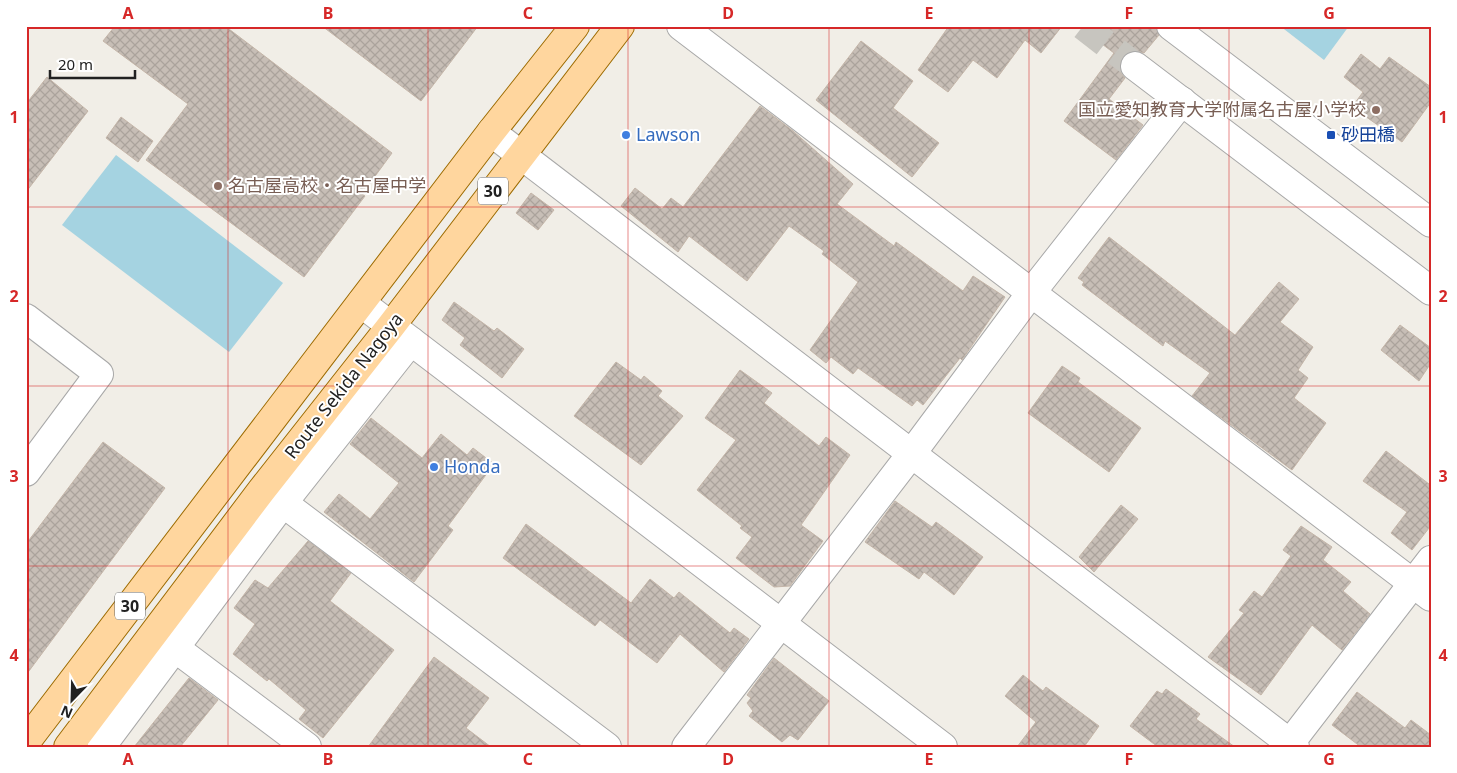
<svg xmlns="http://www.w3.org/2000/svg" width="1457" height="773" font-family="'Noto Sans','Noto Sans JP',sans-serif">
	<defs>
		<pattern id="building-cross-hatch" width="8" height="8" patternUnits="userSpaceOnUse" patternTransform="scale(1.25)"><rect width="8" height="8" fill="#c7beb6"/><path d="M0 0l8 8M0 8l8-8" fill="none" stroke="#aba39c"/></pattern>
	</defs>
	<rect width="100%" height="100%" fill="#f1eee7"/>
	<!-- water -->
	<g fill="#a5d3e1">
		<polygon points="1280,26 1349,26 1324,60"/>
		<polygon points="116,155 283,283 229,352 62,225"/>
	</g>
	<!-- building -->
	<g fill="url(#building-cross-hatch)" stroke="#c4b5a8">
		<polygon points="115,26 225,26 392,153 362,194 365,196 304,277 146,160 188,104 103,41"/>
		<polygon points="322,26 478,26 421,101"/>
		<polygon points="949,26 1062,26 1041,53 1025,40 997,78 973,60 948,92 918,70"/>
		<polygon points="1078,26 1156,26 1159,35 1144,53 1137,51 1129,51 1123,56 1120,64 1120,72 1125,78 1109,99 1143,125 1116,160 1064,121 1114,53"/>
		<polygon points="861,41 913,81 893,108 939,143 912,177 816,100"/>
		<polygon points="1361,54 1380,69 1389,57 1431,87 1431,102 1402,142 1352,107 1363,92 1344,77"/>
		<polygon points="47,77 88,111 26,192 26,104"/>
		<polygon points="760,106 793,131 853,184 837,204 894,246 896,242 963,291 973,276 1005,297 962,360 960,358 923,405 917,400 912,406 858,368 853,374 831,357 826,363 810,350 858,282 822,254 824,251 789,226 747,281 689,236 678,252 621,206 635,188 662,209 671,198 683,207"/>
		<polygon points="121,117 153,141 138,162 106,138"/>
		<polygon points="531,193 554,210 538,230 516,213"/>
		<polygon points="1109,237 1235,335 1279,282 1299,299 1280,322 1313,347 1298,370 1308,378 1294,398 1326,423 1292,470 1192,396 1210,373 1165,341 1163,346 1082,285 1084,282 1078,278"/>
		<polygon points="454,302 494,331 497,328 524,349 502,378 460,345 465,338 442,320"/>
		<polygon points="1400,325 1431,348 1431,363 1419,381 1381,350"/>
		<polygon points="616,362 641,380 644,376 662,391 658,396 683,416 641,465 574,416"/>
		<polygon points="1062,366 1080,378 1078,382 1141,428 1109,472 1028,413"/>
		<polygon points="740,370 772,393 764,403 819,446 826,437 850,455 801,525 823,541 790,586 774,587 736,558 752,537 740,528 742,526 697,490 736,440 705,418"/>
		<polygon points="371,418 422,458 441,434 467,455 473,448 494,464 448,526 453,530 414,582 324,512 339,494 370,519 399,483 350,444"/>
		<polygon points="103,442 165,488 26,675 26,544"/>
		<polygon points="1386,451 1429,484 1431,482 1431,530 1429,528 1412,550 1391,533 1407,512 1363,481"/>
		<polygon points="895,501 932,527 936,522 983,557 954,595 924,572 919,579 865,542"/>
		<polygon points="1121,505 1138,519 1094,572 1079,557"/>
		<polygon points="526,524 631,603 650,579 674,598 679,592 730,633 734,628 749,639 724,672 680,634 657,663 600,620 595,626 503,558"/>
		<polygon points="1301,526 1332,547 1323,560 1351,582 1343,591 1370,614 1342,650 1312,625 1261,695 1208,657 1244,613 1239,610 1254,591 1262,597 1291,556 1283,550"/>
		<polygon points="308,541 351,573 330,601 394,650 323,738 299,719 306,710 269,679 267,681 233,654 255,624 234,608 255,580 268,588"/>
		<polygon points="434,657 489,698 466,728 491,747 368,747"/>
		<polygon points="774,658 829,701 798,740 790,735 782,742 749,716 753,711 747,703 751,698 747,695"/>
		<polygon points="1023,675 1043,691 1046,687 1099,726 1084,747 1017,747 1036,722 1005,696"/>
		<polygon points="189,678 218,700 180,747 134,747"/>
		<polygon points="1166,689 1200,714 1196,719 1235,747 1158,747 1130,726 1157,691 1162,694"/>
		<polygon points="1357,692 1405,728 1411,720 1431,735 1431,747 1361,747 1332,725"/>
	</g>
	<g fill="none" stroke-linecap="round" stroke-linejoin="round">
		<!-- minor-tunnel -->
		<polyline stroke="#c7c5bf" stroke-width="28" stroke-dasharray="28 14" stroke-linecap="butt" points="1083,26 1135,66"/>
		<defs>
			<g id="minor">
				<polyline points="681,26 1431,597"/>
				<polyline points="1171,26 1431,223"/>
				<polyline points="1135,66 1431,291"/>
				<polyline points="491,132 1295,747"/>
				<polyline points="361,303 943,747"/>
				<polyline points="26,318 99,374 26,472"/>
				<polyline points="283,503 607,747"/>
				<polyline points="175,648 307,747"/>
				<polyline points="101,747 283,503 411,341"/>
				<polyline points="686,747 912,453 1031,293 1182,101"/>
				<polyline points="1287,747 1431,560"/>
			</g>
			<g id="major">
				<polyline points="26,742 491,132 575,26"/>
				<polyline points="68,747 261,491 391,326 620,26"/>
			</g>
		</defs>
		<!-- minor casing -->
		<use href="#minor" stroke="#a8a8a8" stroke-width="30"/>
		<!-- major casing -->
		<use href="#major" stroke="#9d6b00" stroke-width="30"/>
		<!-- minor -->
		<use href="#minor" stroke="#fff" stroke-width="28"/>
		<!-- major -->
		<use href="#major" stroke="#ffd69e" stroke-width="28"/>
	</g>
	<!-- grid -->
	<path fill="none" stroke="#d62828" stroke-width="1" stroke-opacity="0.55" d="M228,26V747M428,26V747M628,26V747M829,26V747M1029,26V747M1229,26V747M26,207H1431M26,386H1431M26,566H1431"/>
	<!-- markers -->
	<g fill="#8d6e63" stroke="#fff" stroke-width="2">
		<circle cx="1376" cy="110" r="5"/>
		<circle cx="218" cy="186" r="5"/>
	</g>
	<g fill="#3f7fe0" stroke="#fff" stroke-width="2">
		<circle cx="626" cy="135" r="5"/>
		<circle cx="434" cy="467" r="5"/>
	</g>
	<rect fill="#1a4fb4" stroke="#fff" stroke-width="2" x="1326" y="130" width="10" height="10" rx="2.5"/>
	<g text-anchor="middle" stroke-width="4" stroke-linejoin="round" paint-order="stroke">
		<!-- shield labels -->
		<g fill="#fff" stroke="#646464" stroke-width="1">
			<rect x="478" y="177.5" width="30" height="27" rx="4"/>
			<rect x="115" y="592.5" width="30" height="27" rx="4"/>
		</g>
		<g font-size="16" font-weight="bold" fill="#212121">
			<text x="493" y="197">30</text>
			<text x="130" y="612">30</text>
		</g>
		<!-- education labels -->
		<g font-size="18" fill="#785e54" stroke="#fff" text-anchor="end">
			<text x="1366" y="116">国立愛知教育大学附属名古屋小学校</text>
			<text x="228" y="192" text-anchor="start">名古屋高校・名古屋中学</text>
		</g>
		<!-- shop labels -->
		<g font-size="18" fill="#366cbe" stroke="#fff" text-anchor="start">
			<text x="636" y="141">Lawson</text>
			<text x="444" y="473">Honda</text>
		</g>
		<!-- transit labels -->
		<g font-size="18" fill="#164399" stroke="#fff" text-anchor="start">
			<text x="1341" y="141">砂田橋</text>
		</g>
		<!-- street labels -->
		<g font-size="18" fill="#212121" stroke="#fff">
			<text transform="translate(344 386) rotate(-52)" y="6">Route Sekida Nagoya</text>
		</g>
	</g>
	<!-- border -->
	<rect width="1457" height="773" fill="none" stroke="#ffffff" stroke-width="55"/>
	<!-- north arrow -->
	<g transform="translate(72 700) rotate(203)" stroke="#ffffff" stroke-width="4" paint-order="stroke">
	<path d="M0-4L9 19L0 12L-9 19Z" fill="#212121"/>
	<text y="-8" font-size="14" font-weight="bold" text-anchor="middle" fill="#212121">N</text>
	</g>
	<!-- scale -->
	<path d="M50 70v8h85v-8" fill="none" stroke="#212121" stroke-width="2.5"/>
	<text x="58" y="70" font-size="15" fill="#212121" stroke="#ffffff" stroke-width="4" paint-order="stroke">20 m</text>
	<rect x="28" y="28" width="1402" height="718" fill="none" stroke="#d62828" stroke-width="2"/>
	<g font-size="16" text-anchor="middle" font-weight="bold" fill="#d62828">
		<text x="128" y="19">A</text>
		<text x="328" y="19">B</text>
		<text x="528" y="19">C</text>
		<text x="728" y="19">D</text>
		<text x="929" y="19">E</text>
		<text x="1129" y="19">F</text>
		<text x="1329" y="19">G</text>
		<text x="14" y="123">1</text>
		<text x="1443" y="123">1</text>
		<text x="14" y="302">2</text>
		<text x="1443" y="302">2</text>
		<text x="14" y="482">3</text>
		<text x="1443" y="482">3</text>
		<text x="14" y="661">4</text>
		<text x="1443" y="661">4</text>
		<text x="128" y="765">A</text>
		<text x="328" y="765">B</text>
		<text x="528" y="765">C</text>
		<text x="728" y="765">D</text>
		<text x="929" y="765">E</text>
		<text x="1129" y="765">F</text>
		<text x="1329" y="765">G</text>
	</g>
</svg>
